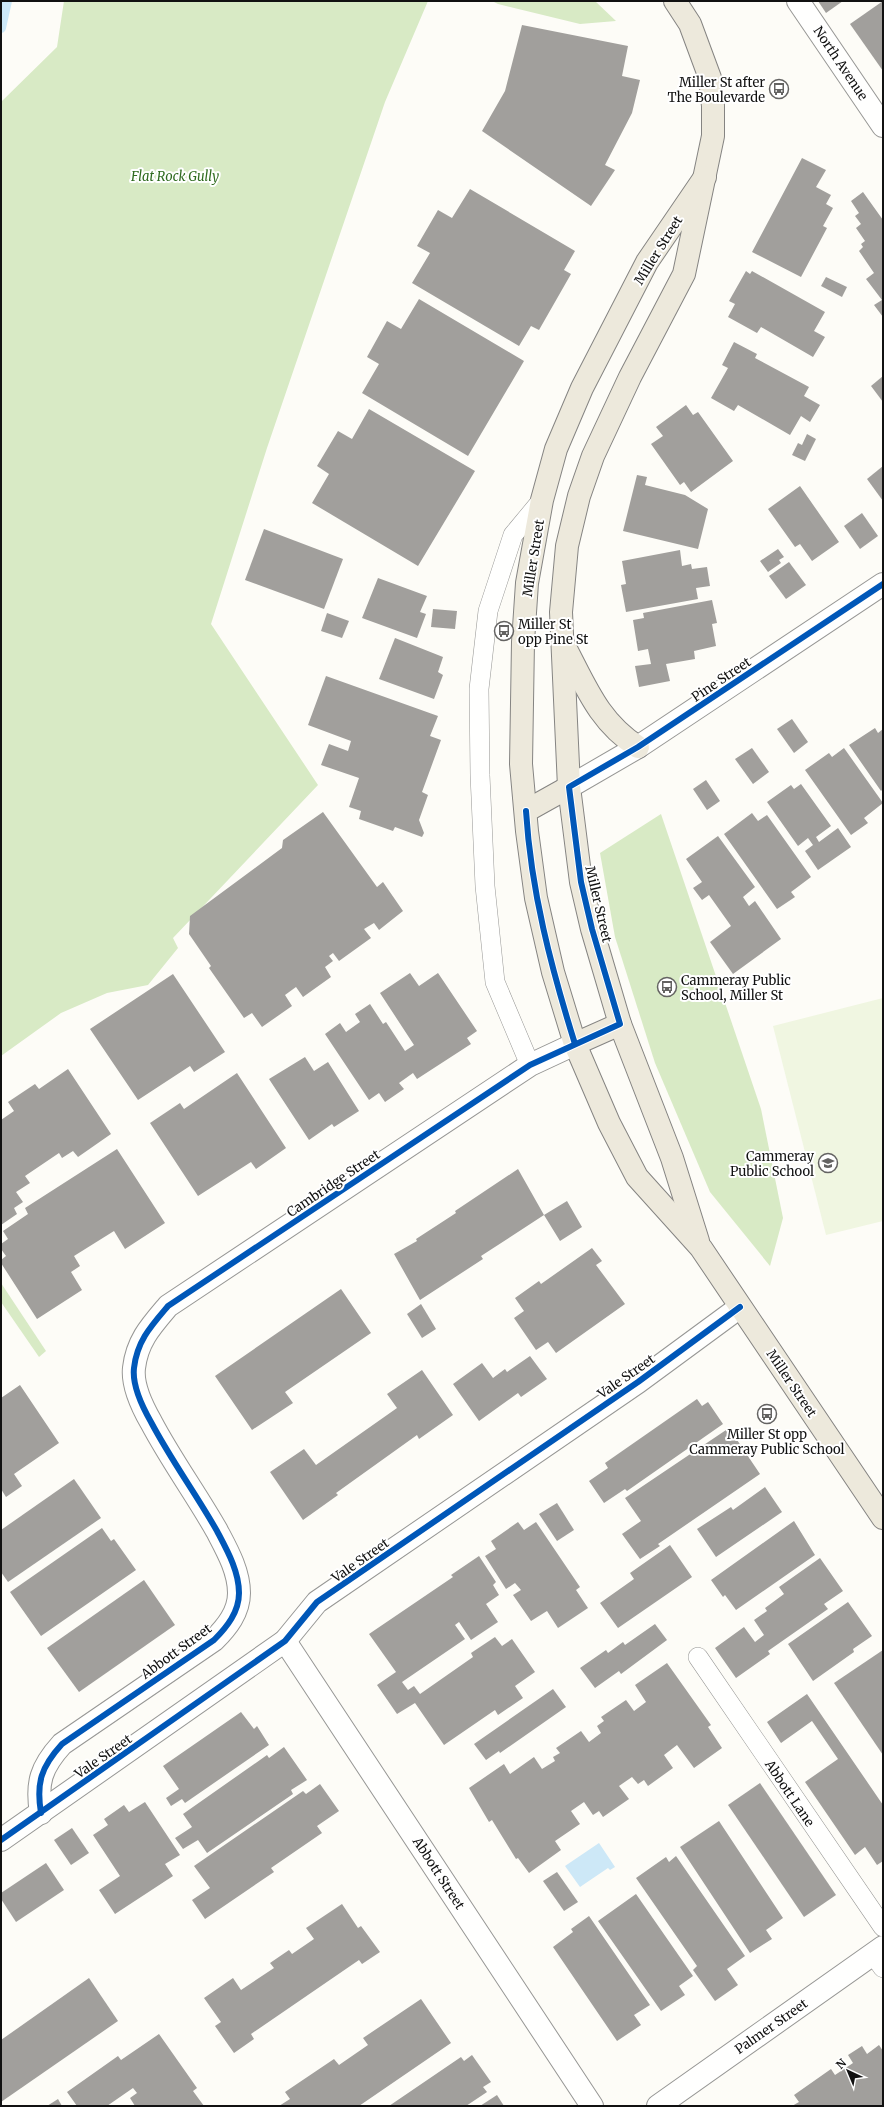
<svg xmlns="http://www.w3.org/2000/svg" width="884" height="2107" font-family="Merriweather,serif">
	<rect width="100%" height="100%" fill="#fdfcf7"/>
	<!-- forest -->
	<g fill="#d8eac5">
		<polygon points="64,1 428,1 385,102 267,448 211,624 318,785 173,938 178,948 148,985 107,993 61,1013 1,1056 1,102 57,47"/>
		<polygon points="492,1 595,1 616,21 580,24 498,4"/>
		<polygon points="661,814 761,1109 783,1218 770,1266 710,1192 655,1063 615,937 600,853"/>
		<polygon points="1,1283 46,1351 39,1357 1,1302"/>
	</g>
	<!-- pitch -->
	<polygon fill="#f0f6e1" points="883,998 883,1221 826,1235 773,1026"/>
	<!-- water -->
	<polygon fill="#cde8f7" points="599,1843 615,1867 610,1870 608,1868 580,1887 565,1866"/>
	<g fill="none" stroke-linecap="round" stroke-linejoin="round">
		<!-- stream -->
		<polyline stroke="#cde8f7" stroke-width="10" points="1,28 7,1"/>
	</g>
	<!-- building -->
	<g fill="#a19f9c">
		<polygon points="818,1 843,1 826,13"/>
		<polygon points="883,1 883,71 850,24"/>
		<polygon points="522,25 628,46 622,76 640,80 632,113 605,165 615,170 591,206 482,131 505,91"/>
		<polygon points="802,158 826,170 816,187 831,195 826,204 833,208 823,226 827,228 801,277 752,252"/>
		<polygon points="470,189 575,251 564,270 571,274 539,330 531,326 519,346 412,283 430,253 417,246 438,210 452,218"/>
		<polygon points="863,192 883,220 883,317 874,305 882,300 866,279 874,273 859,251 863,247 861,244 865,241 856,228 861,224 855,216 859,213 851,201"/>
		<polygon points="746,271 750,274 752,271 825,312 814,331 825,337 813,357 761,327 757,333 728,317 735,304 729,301"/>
		<polygon points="826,277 847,287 842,297 821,286"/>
		<polygon points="419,299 524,361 468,456 362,393 379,364 367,357 387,321 401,329"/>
		<polygon points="734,342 757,354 755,358 809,387 804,396 820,405 810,422 801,416 790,435 738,405 734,411 711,398 728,368 722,365"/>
		<polygon points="883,376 883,402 871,386"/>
		<polygon points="686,405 693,415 698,412 733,461 691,492 684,482 680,485 651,444 663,436 656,427"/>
		<polygon points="369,409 475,471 418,566 312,503 329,474 317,466 338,431 352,439"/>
		<polygon points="807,434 816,439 805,461 792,455 798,443 802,445"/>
		<polygon points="883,466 883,501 867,479"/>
		<polygon points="637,475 647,477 645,485 685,495 708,509 698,549 623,531"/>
		<polygon points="800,486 839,542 812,561 800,544 795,547 768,509"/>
		<polygon points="862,513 878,536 860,549 844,526"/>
		<polygon points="264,529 343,559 324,609 245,580"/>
		<polygon points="778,549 784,557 779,560 781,563 768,572 760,561"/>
		<polygon points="680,550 682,566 691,564 692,569 707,567 710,586 696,588 698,599 626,612 621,585 626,584 622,561"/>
		<polygon points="789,562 806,585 786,599 769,576"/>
		<polygon points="378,578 427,596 420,612 426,614 417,638 362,618"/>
		<polygon points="712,600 717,623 712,624 716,646 694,651 695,659 666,664 670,681 639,687 635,666 651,664 648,649 638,651 633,620 644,618 643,613"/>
		<polygon points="433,609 457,611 455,629 431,627"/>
		<polygon points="327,613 349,621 342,638 321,631"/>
		<polygon points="395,638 443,657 438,672 443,675 434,699 379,679"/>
		<polygon points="326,676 438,716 430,736 441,740 422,792 428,795 419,820 424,833 422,837 395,827 393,831 359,819 361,811 349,807 359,778 321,765 329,744 348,751 351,741 308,725"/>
		<polygon points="792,719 808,742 794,753 777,729"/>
		<polygon points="875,728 878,733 883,729 883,789 881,791 849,745"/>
		<polygon points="752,748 769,772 753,784 735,759"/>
		<polygon points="844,748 883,803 864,818 868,823 851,835 805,770 829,753 832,757"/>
		<polygon points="706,780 720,801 707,810 693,789"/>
		<polygon points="801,784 831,826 816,837 819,842 838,828 851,847 818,870 805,851 813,845 808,838 798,846 767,802 791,785 794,789"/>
		<polygon points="323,812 377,887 383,882 403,911 379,930 374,923 364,929 371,938 339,961 333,953 329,956 333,961 325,967 331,977 303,997 296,987 285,995 292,1006 262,1027 252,1013 244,1018 209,968 211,966 189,934 190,916 282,848 283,840"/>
		<polygon points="752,813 758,821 767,815 811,877 791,892 795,897 777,909 724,834"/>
		<polygon points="718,836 755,887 743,897 749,906 755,901 781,939 733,974 710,942 731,926 709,895 702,900 693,888 702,882 686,859"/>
		<polygon points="410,973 419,986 438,973 477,1031 467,1038 471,1044 417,1079 413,1073 399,1083 404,1089 385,1102 379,1093 369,1100 325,1034 340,1023 346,1032 360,1022 355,1014 370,1004 383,1024 386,1022 405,1051 414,1045 380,993"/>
		<polygon points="173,974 225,1052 194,1072 190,1066 138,1100 90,1029"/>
		<polygon points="305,1057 314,1071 328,1062 359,1111 334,1127 332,1124 309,1140 269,1079"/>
		<polygon points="68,1069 111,1134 78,1157 73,1151 62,1158 59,1153 25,1176 30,1183 16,1192 23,1202 14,1208 17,1214 1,1225 1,1120 14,1111 8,1102 35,1084 39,1089"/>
		<polygon points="237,1073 286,1148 256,1169 251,1162 198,1196 150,1123 180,1103 184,1109"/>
		<polygon points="117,1149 165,1223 125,1249 114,1231 74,1256 80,1266 71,1272 82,1290 37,1319 1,1263 1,1260 6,1256 1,1249 1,1244 8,1239 3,1231 28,1214 25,1208"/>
		<polygon points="518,1169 544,1215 567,1201 582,1227 560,1241 544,1215 481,1256 483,1259 420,1300 394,1254 417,1241 416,1239 456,1213 455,1211"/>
		<polygon points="592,1248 602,1261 596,1265 625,1304 556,1353 548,1342 536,1350 514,1318 524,1311 515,1298 539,1281 541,1284"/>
		<polygon points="341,1289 371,1333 285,1392 293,1403 252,1430 215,1376"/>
		<polygon points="421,1304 436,1329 422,1338 407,1314"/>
		<polygon points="530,1356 547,1379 521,1397 518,1393 479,1421 453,1384 482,1363 493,1378 505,1369 507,1372"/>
		<polygon points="422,1370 453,1415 419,1439 417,1435 336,1493 338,1495 303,1520 270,1472 304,1449 316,1465 397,1408 387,1394"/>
		<polygon points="20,1385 59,1443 14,1474 22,1486 6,1497 1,1489 1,1398"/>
		<polygon points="697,1399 702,1406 708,1402 723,1424 627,1491 625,1489 604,1503 589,1481 608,1468 605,1463"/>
		<polygon points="729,1428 760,1474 658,1544 660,1546 640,1559 622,1534 641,1521 625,1498"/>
		<polygon points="74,1479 101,1518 8,1582 1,1572 1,1530"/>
		<polygon points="765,1487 782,1512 716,1557 697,1529 731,1507 733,1510"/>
		<polygon points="557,1503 574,1530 557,1541 539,1514"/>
		<polygon points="794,1521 815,1555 736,1610 725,1595 723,1597 711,1580"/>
		<polygon points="518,1522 524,1530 536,1522 580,1587 576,1590 588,1608 558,1628 547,1611 531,1621 513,1595 521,1590 515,1583 506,1589 485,1556 496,1549 491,1541"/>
		<polygon points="102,1528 111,1541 114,1539 136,1570 41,1636 10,1592"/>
		<polygon points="670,1545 692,1577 618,1628 600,1603 634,1579 630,1573"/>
		<polygon points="479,1556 496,1582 493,1585 499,1595 486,1604 498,1622 471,1640 459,1622 455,1625 465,1639 402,1682 408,1690 414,1686 420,1694 473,1657 471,1653 495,1637 502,1646 512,1639 535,1672 515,1686 523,1698 498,1715 495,1710 444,1745 415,1703 397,1714 377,1685 396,1672 369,1634 453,1577 451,1575"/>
		<polygon points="820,1558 843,1591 824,1604 828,1609 768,1651 770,1654 736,1678 715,1648 744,1627 755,1642 764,1635 754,1620 767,1611 765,1608 784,1594 779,1587"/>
		<polygon points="144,1580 175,1625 79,1692 47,1648"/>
		<polygon points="848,1602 872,1636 853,1649 854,1652 813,1681 788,1644"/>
		<polygon points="655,1624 667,1640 621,1674 619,1671 595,1688 580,1668 606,1650 608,1653 623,1642 625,1645"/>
		<polygon points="883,1650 883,1755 834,1683"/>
		<polygon points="667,1663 711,1725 708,1727 722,1748 694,1768 677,1745 664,1755 673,1768 648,1786 644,1780 638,1784 632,1777 619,1786 629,1799 603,1817 599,1811 593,1815 584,1802 571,1811 580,1824 555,1841 561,1850 529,1873 518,1858 516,1859 492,1820 489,1822 469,1788 504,1764 510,1774 534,1757 542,1769 555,1761 553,1757 560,1753 556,1748 581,1731 589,1742 601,1733 597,1726 604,1721 601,1717 626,1700 634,1711 646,1702 635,1685"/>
		<polygon points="553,1689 566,1707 500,1753 499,1751 486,1760 474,1744"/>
		<polygon points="807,1694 883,1805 883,1861 877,1865 865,1847 855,1855 805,1782 838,1759 812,1721 781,1743 767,1722"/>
		<polygon points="241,1712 254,1729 257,1726 269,1745 185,1803 182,1799 171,1806 166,1798 179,1789 163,1766"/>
		<polygon points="284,1747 307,1780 291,1790 293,1794 207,1853 198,1840 183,1849 175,1838 192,1827 183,1814 267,1755 269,1758"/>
		<polygon points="760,1783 836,1895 804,1917 728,1805"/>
		<polygon points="320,1784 339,1811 317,1826 322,1833 271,1868 274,1872 205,1919 192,1900 210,1888 194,1866 303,1791 306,1794"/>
		<polygon points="145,1802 180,1855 165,1864 173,1876 115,1914 99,1890 120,1876 93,1835 108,1825 104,1819 124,1805 129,1812"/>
		<polygon points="719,1821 783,1918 766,1930 772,1939 750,1953 680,1847"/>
		<polygon points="72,1828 89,1853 71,1865 54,1840"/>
		<polygon points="676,1856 745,1956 727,1969 738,1985 715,2001 693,1970 697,1966 636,1878 666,1857 669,1862"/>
		<polygon points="46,1863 64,1890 16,1922 1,1899 1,1893"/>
		<polygon points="557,1872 578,1902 564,1911 543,1881"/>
		<polygon points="636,1894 693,1976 679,1986 685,1995 661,2011 598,1921"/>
		<polygon points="342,1904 358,1928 361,1926 380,1952 362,1964 359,1960 251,2034 254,2039 234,2053 215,2026 221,2022 204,1998 233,1978 241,1990 274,1968 270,1963 289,1950 292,1954 314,1939 306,1928"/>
		<polygon points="589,1916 650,2005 634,2015 641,2025 617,2041 553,1947 573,1932 571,1929"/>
		<polygon points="89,1978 118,2021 1,2102 1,2040"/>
		<polygon points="421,1999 451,2043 359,2106 279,2106 290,2099 285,2092 334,2059 339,2065 368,2045 363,2038"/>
		<polygon points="159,2034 197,2088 193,2091 204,2106 135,2106 130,2098 137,2093 133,2088 107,2106 77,2106 67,2092 118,2056 121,2060"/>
		<polygon points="879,2045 883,2051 883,2106 792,2106 799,2102 794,2095 831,2069 835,2075 853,2063 848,2055 862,2046 867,2054"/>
		<polygon points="472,2055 491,2082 483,2087 487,2092 466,2106 389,2106 461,2057 464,2061"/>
		<polygon points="497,2095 504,2106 480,2106"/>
		<polygon points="58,2099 62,2106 47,2106"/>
	</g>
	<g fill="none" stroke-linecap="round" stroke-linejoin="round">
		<defs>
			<g id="service">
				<polyline points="530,1065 495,982 485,886 480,775 479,689 488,611 513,535 542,500"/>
				<polyline points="698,1657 883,1927"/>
				<polyline points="873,1954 883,1968"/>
			</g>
			<g id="minor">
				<polyline points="798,1 883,126"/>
				<polyline points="569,787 638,747 883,584"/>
				<polyline points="285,1641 592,2106"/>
				<path d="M41,1813C36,1783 41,1767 62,1744L214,1640C227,1627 239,1612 239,1593C239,1571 227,1550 217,1531C196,1494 171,1460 151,1422C143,1408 132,1385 134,1368C137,1341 151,1326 168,1306L530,1065L575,1044"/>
				<polyline points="1,1840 285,1641 317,1602 638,1382 740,1307"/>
				<polyline points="658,2106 883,1947"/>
			</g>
			<g id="primary">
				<polyline points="675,1 690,24 710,78 713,106 713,136 684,274 630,377 593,456 579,496 567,546 561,612 569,787 581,882 592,929 620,1024 672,1158 698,1241"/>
				<polyline points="705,177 647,262 582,388 556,449 542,500 527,583 523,642 521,764 527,831 536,898 553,972 575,1044 609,1123 637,1177 701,1248 883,1518"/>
				<path d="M565,647C586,687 599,722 638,747"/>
				<polyline points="526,811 569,787"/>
				<polyline points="575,1044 620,1024"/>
			</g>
		</defs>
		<!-- service casing -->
		<use href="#service" stroke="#979795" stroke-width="20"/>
		<!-- minor casing -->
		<use href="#minor" stroke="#979795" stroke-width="24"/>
		<!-- primary casing -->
		<use href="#primary" stroke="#858482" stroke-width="24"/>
		<!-- service -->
		<use href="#service" stroke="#fffffe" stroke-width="19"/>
		<!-- minor -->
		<use href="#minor" stroke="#fffffe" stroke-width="22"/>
		<!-- primary -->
		<use href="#primary" stroke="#ede9dc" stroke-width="22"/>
		<defs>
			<g id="cycleway">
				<path d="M526,811C531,891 551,967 575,1044"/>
				<path d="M41,1813C36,1783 41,1767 62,1744L214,1640C227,1627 239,1612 239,1593C239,1571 227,1550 217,1531C196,1494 171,1460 151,1422C143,1408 132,1385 134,1368C137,1341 151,1326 168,1306L530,1065L620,1024L592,929L581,882L569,787L638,747L883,584"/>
				<polyline points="1,1840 285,1641 317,1602 638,1382 740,1307"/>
			</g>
		</defs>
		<!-- cycleway casing -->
		<use href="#cycleway" stroke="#fff" stroke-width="8"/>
		<!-- cycleway -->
		<use href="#cycleway" stroke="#0057b8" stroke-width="6"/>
	</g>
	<!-- icons -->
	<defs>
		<symbol id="bus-ring" viewBox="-11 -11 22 22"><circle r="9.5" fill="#fff" stroke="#646362" stroke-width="1.5"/><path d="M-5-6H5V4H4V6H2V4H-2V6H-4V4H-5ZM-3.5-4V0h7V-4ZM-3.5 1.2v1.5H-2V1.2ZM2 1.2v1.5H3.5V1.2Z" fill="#646362"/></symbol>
		<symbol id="school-ring" viewBox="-11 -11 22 22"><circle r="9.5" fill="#fff" stroke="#646362" stroke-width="1.5"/><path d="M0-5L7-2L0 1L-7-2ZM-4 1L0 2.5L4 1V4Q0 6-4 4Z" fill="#646362"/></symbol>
	</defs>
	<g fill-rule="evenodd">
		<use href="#bus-ring" x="768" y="78" width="22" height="22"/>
		<use href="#bus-ring" x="493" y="620" width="22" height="22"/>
		<use href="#bus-ring" x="656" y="976" width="22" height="22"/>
		<use href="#school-ring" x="817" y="1152" width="22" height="22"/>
		<use href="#bus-ring" x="756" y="1403" width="22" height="22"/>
	</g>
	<g text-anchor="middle" stroke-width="4" stroke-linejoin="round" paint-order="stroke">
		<!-- street labels -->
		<g font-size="13" fill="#111" stroke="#fff">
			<text transform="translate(841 63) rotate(56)" y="5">North Avenue</text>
			<text transform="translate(658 250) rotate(-58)" y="5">Miller Street</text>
			<text transform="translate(533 558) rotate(-81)" y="5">Miller Street</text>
			<text transform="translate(721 679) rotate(-34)" y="5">Pine Street</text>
			<text transform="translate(599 904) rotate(77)" y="5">Miller Street</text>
			<text transform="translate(333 1183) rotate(-34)" y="5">Cambridge Street</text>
			<text transform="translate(626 1376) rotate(-35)" y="5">Vale Street</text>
			<text transform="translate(792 1383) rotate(56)" y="5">Miller Street</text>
			<text transform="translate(360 1560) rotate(-35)" y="5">Vale Street</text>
			<text transform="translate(176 1651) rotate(-36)" y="5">Abbott Street</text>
			<text transform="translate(103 1756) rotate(-35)" y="5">Vale Street</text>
			<text transform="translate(790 1793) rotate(56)" y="5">Abbott Lane</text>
			<text transform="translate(439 1873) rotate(57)" y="5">Abbott Street</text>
			<text transform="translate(771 2026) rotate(-35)" y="5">Palmer Street</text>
		</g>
		<!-- poi labels -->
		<g font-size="13" fill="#111" stroke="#fff" text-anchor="end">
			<text x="765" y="87">Miller St after<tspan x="765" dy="15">The Boulevarde</tspan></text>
			<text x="518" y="629" text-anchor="start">Miller St<tspan x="518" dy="15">opp Pine St</tspan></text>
			<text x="681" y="985" text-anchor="start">Cammeray Public<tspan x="681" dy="15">School, Miller St</tspan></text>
			<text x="814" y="1161">Cammeray<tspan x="814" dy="15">Public School</tspan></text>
			<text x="767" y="1439" text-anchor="middle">Miller St opp<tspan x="767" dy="15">Cammeray Public School</tspan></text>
		</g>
		<!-- park labels -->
		<g font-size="13" font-style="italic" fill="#2f6b1f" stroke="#fff">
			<text x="175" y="181">Flat Rock Gully</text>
		</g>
	</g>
	<!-- border -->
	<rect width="884" height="2107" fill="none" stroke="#111111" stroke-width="4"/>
	<!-- north arrow -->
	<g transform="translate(848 2071) rotate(316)" stroke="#ffffff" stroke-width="3" paint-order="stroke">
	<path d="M0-3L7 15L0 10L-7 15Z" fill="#111111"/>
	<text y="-6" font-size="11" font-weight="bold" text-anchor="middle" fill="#111111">N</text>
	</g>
</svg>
